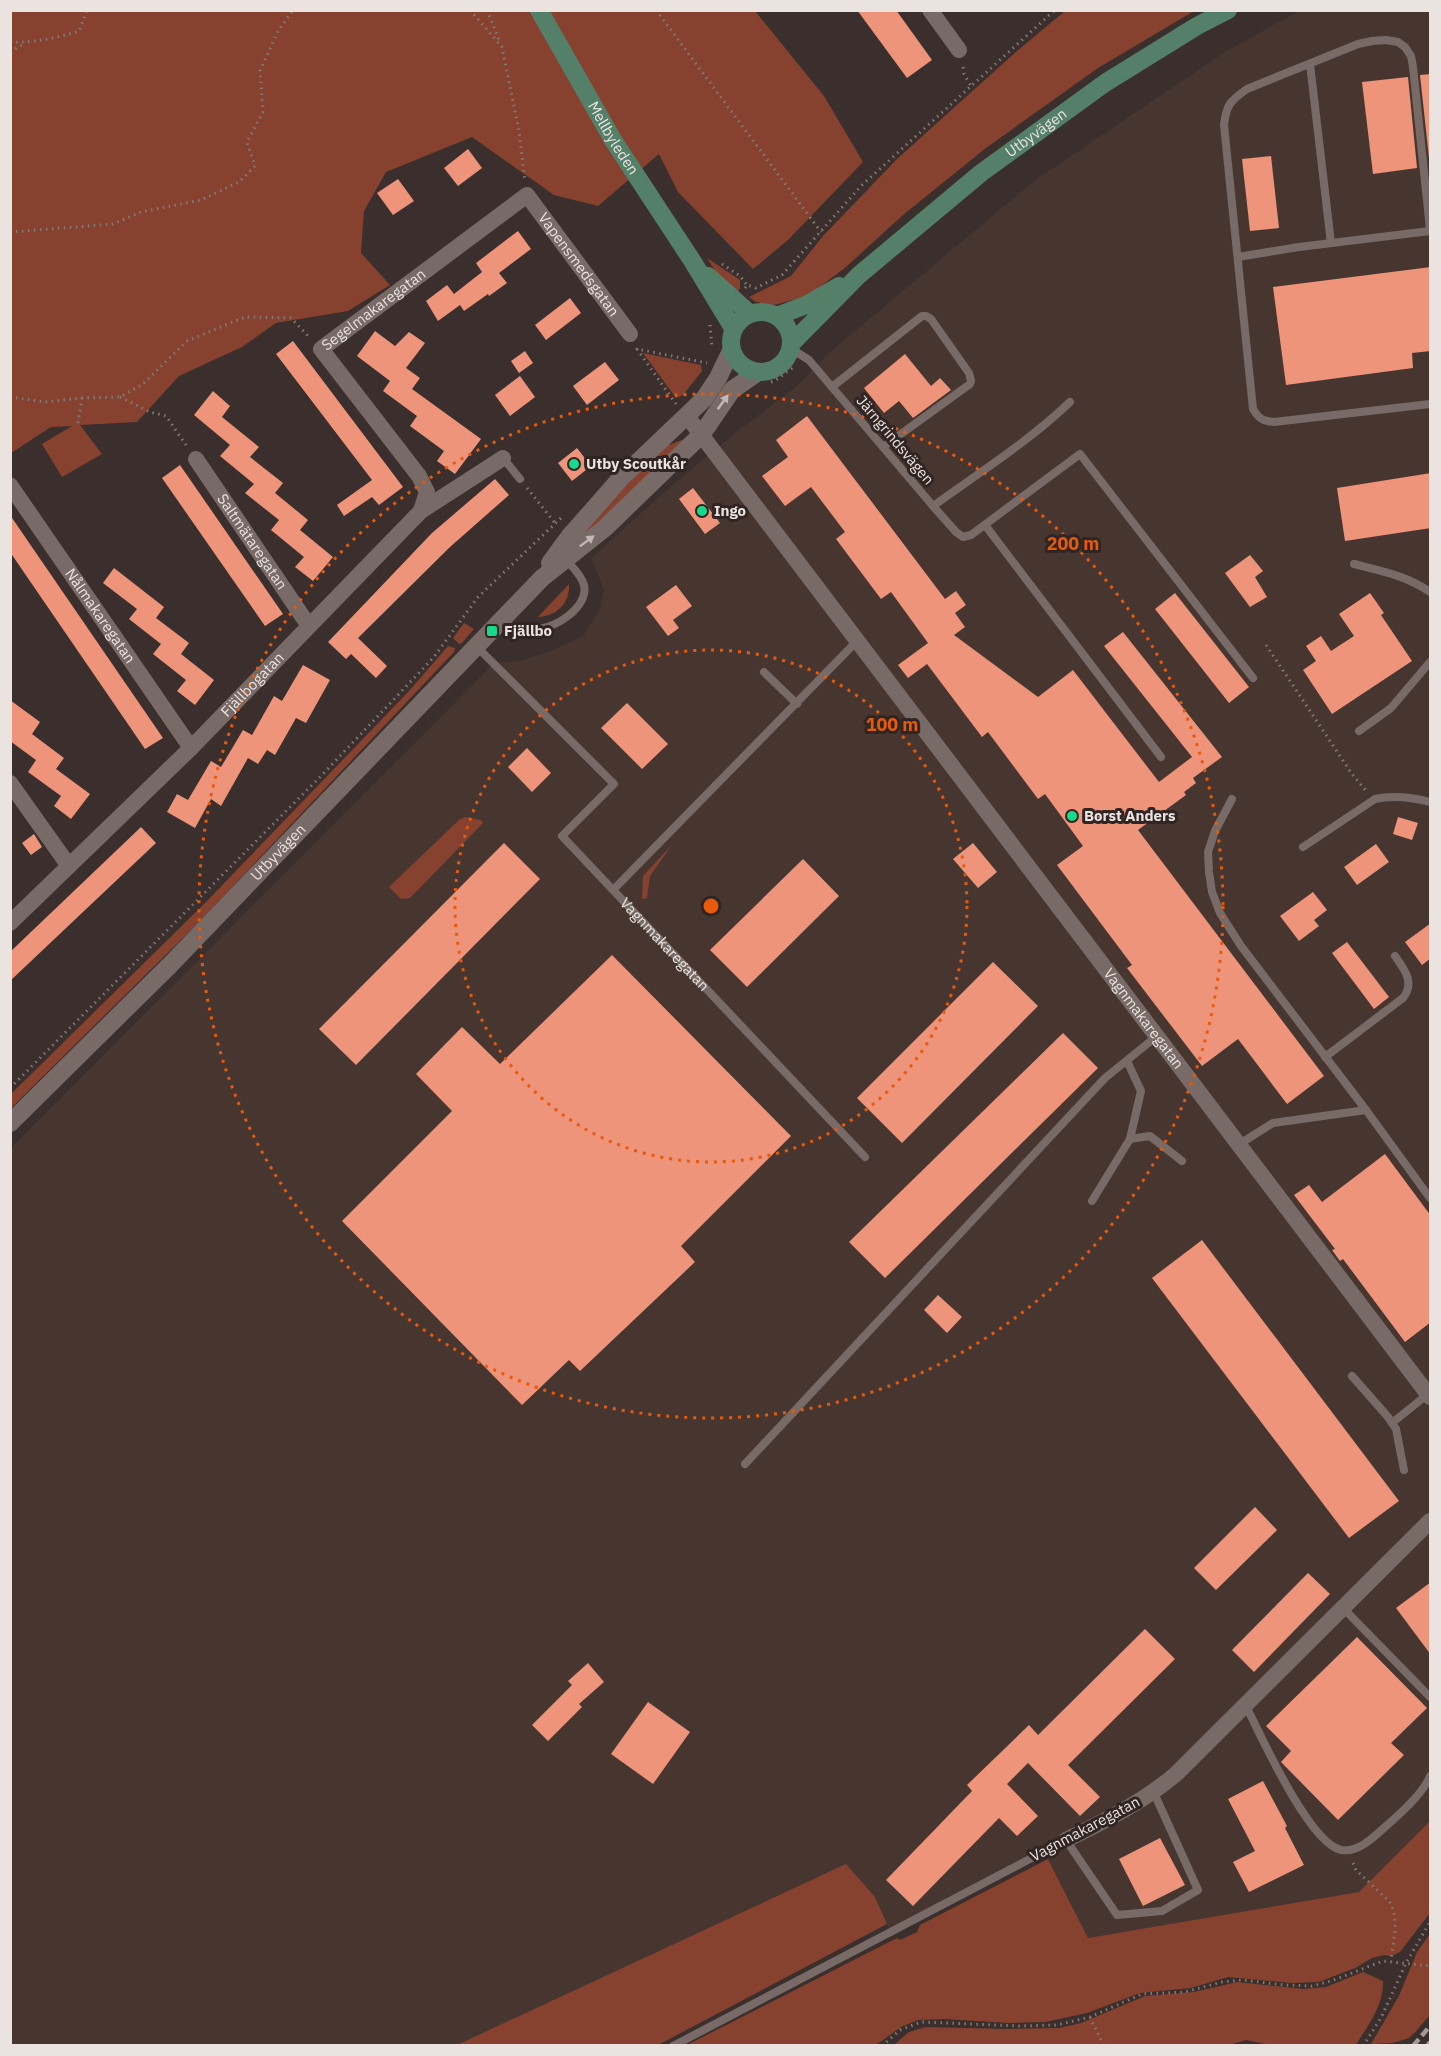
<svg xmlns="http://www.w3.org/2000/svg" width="1441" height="2056" font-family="'IBM Plex Sans',sans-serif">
	<rect width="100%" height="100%" fill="#3a2f2c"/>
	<!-- built -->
	<polygon fill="#473630" points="1299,11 1430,11 1430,1821 1359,1892 1088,1938 1043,1848 889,1928 875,1897 481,2035 457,2045 11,2046 11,1148 494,663 519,661 549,652 583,636 600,609 604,590 591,558 675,483 730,437 798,385 829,353 1034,181 1225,52"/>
	<!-- green -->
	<g fill="#86422e">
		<polygon points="11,11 755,11 824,96 863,162 788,240 753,269 678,192 659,154 598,206 554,195 472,137 386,172 364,211 361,253 390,285 348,311 276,323 242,347 179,376 137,422 80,425 102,454 62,477 42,444 72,426 51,427 11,453"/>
		<polygon points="1065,11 1194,11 1098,68 986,148 903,215 846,267 808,296 774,305 756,302 749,297 791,276 823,236 897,159 1017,51"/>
		<polygon points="707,258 740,280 740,289 737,292 718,275"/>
		<polygon points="643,353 701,365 702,371 683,395 676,398"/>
		<polygon points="682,440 684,442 579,541 575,537 666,446"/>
		<path d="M569,584C570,604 556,616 538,617Z"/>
		<polygon points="464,623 474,629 462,643 459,644 453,638"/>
		<polygon points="448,646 455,648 454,652 199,922 11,1108 11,1094 206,902 409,691"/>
		<polygon points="465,817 481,820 483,823 410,898 401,899 389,887 459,820"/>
		<polygon points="671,846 650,876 647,898 642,899 643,876"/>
		<polygon points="1430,1821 1430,1913 1400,1952 1391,1956 1384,1955 1372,1958 1355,1968 1319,1982 1292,1983 1228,1977 1191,1988 1140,1993 1087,2013 1045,2022 1009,2023 944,2019 918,2020 901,2027 876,2045 687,2045 897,1938 900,1940 917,1932 920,1925 1048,1859 1088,1938 1359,1892"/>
		<polygon points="846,1864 875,1897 887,1924 658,2045 457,2045"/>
		<polygon points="1430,1934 1430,2015 1410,2038 1392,2043 1371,2044 1399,1996 1417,1952"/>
		<path d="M1363,1972L1383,1981C1384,2005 1368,2025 1356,2045L1275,2046L1246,2040L1229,2045L1214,2046L894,2045L909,2032L926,2027L1009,2029L1059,2028L1081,2023L1145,1996L1194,1992L1237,1982L1304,1989L1326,1987Z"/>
	</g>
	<!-- pier -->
	<polygon fill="#3a2f2c" points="1430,2029 1430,2045 1403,2045 1413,2034"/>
	<!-- building -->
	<g fill="#ee947a">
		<polygon points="857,10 896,10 932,60 907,78"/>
		<polygon points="1431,74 1431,167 1430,167 1420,75"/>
		<polygon points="1408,77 1417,168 1373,174 1362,82"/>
		<polygon points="468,149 482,168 458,186 444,168"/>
		<polygon points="1271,156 1279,228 1250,231 1242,159"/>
		<polygon points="398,179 414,201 393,215 377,193"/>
		<polygon points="518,231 531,249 499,273 507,283 489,296 488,294 464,311 460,305 438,321 426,301 447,285 454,294 482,272 476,263"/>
		<polygon points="1431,267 1431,351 1412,353 1413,368 1286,385 1273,287"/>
		<polygon points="570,298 581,313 546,340 535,325"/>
		<polygon points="375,331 395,346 409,332 425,343 406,368 420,378 412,389 481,439 455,474 437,461 444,451 410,426 417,416 383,391 390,381 357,356"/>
		<polygon points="293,341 403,487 379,505 372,497 344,516 337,505 372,480 276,354"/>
		<polygon points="525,351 533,363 519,373 511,361"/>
		<polygon points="905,354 931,386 940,378 951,390 913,418 899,401 884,413 864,388"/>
		<polygon points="605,362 619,380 587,405 573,386"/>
		<polygon points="520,376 535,397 510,416 495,395"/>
		<polygon points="213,391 230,406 222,417 259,447 250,457 283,483 275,493 308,520 300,530 333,557 313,581 295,567 304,557 271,530 279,520 245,493 254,484 220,456 230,445 194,415"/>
		<polygon points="807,416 945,599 956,591 966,605 955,613 965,627 954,635 1038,697 1073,670 1159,782 1192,757 1104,646 1123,632 1222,757 1193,778 1196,783 1184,792 1186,795 1138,830 1324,1076 1287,1104 1238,1039 1202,1066 1127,968 1132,965 1057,865 1083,846 1045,794 1038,799 988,732 982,737 927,664 908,678 898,665 928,643 891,592 881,599 836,539 845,532 811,487 785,506 762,476 788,457 776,440"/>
		<polygon points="577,448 591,466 572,481 558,463"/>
		<polygon points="180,465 283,614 265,626 162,478"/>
		<polygon points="1431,473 1431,528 1345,541 1337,488"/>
		<polygon points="495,479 509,495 450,547 358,638 387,666 376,678 351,654 346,659 328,642 432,533"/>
		<polygon points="693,488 720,523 705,534 679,499"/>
		<polygon points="10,515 163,738 145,749 10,552"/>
		<polygon points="1250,555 1263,571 1255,577 1267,597 1250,607 1225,573"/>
		<polygon points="114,568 164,607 156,618 189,643 181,654 214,680 195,705 177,691 186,680 153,654 161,644 129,619 137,609 103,583"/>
		<polygon points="676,585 692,606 673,620 679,628 668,636 646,607"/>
		<polygon points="1175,593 1249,687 1229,703 1155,609"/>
		<polygon points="1370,593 1384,613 1381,615 1412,661 1332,714 1303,670 1316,661 1306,646 1321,636 1331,651 1354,636 1339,614"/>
		<polygon points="303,665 330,680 306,723 296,718 275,755 267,750 258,764 248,758 221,806 211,799 195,828 167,812 177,794 188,800 211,761 221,767 243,730 252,735 274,696 282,701"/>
		<polygon points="10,700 40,722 32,734 64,758 56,769 90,794 71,819 54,806 61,796 28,772 36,760 10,741"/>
		<polygon points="627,703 668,744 642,769 601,728"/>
		<polygon points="527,748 551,773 532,792 508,767"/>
		<polygon points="1398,817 1418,823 1412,840 1393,834"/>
		<polygon points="141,827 156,843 10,981 10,952"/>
		<polygon points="34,834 42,847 31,855 22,843"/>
		<polygon points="504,843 540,879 356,1065 319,1029"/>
		<polygon points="973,843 997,872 978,888 953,859"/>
		<polygon points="1376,844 1389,862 1357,885 1344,867"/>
		<polygon points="803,859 839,896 747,987 710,950"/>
		<polygon points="1313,892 1327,910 1314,920 1319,926 1299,941 1280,916"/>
		<polygon points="1431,923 1431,958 1422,965 1405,942"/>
		<polygon points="1347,942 1389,997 1374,1009 1332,953"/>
		<polygon points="612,955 791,1136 681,1246 695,1262 580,1371 569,1360 522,1405 342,1221 452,1111 416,1074 462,1027 500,1064"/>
		<polygon points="993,962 1038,1006 902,1143 857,1098"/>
		<polygon points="1063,1033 1098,1068 885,1278 849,1242"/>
		<polygon points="1385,1154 1431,1216 1431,1322 1405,1342 1343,1259 1340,1261 1332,1250 1335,1249 1294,1195 1309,1185 1322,1202"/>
		<polygon points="1202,1240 1399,1501 1349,1538 1152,1278"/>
		<polygon points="938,1295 962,1317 947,1333 924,1310"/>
		<polygon points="1255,1507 1277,1530 1216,1590 1194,1568"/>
		<polygon points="1308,1573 1330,1594 1254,1672 1232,1650"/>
		<polygon points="1431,1582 1431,1655 1396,1608"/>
		<polygon points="1145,1629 1175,1659 1068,1765 1100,1797 1080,1816 1028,1763 1007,1784 1038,1816 1017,1836 999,1818 913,1906 886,1880 972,1791 967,1785 1029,1725 1038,1735"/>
		<polygon points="1357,1637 1427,1708 1391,1743 1404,1755 1338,1820 1281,1762 1291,1751 1266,1726"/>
		<polygon points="588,1663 604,1682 579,1704 582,1707 548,1741 532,1725 572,1685 568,1681"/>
		<polygon points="648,1702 690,1732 653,1784 611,1754"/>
		<polygon points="1263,1781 1287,1826 1285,1828 1304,1865 1249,1892 1233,1862 1255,1851 1228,1799"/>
		<polygon points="1160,1838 1185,1885 1143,1906 1119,1859"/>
	</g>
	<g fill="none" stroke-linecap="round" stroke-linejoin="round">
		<!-- path -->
		<g stroke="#837a77" stroke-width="3" stroke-dasharray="1.5 4.5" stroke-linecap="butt">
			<polyline points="470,10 502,47 519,131 525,181"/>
			<polyline points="487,10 500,42"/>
			<polyline points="656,10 821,232"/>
			<path d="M10,42C34,43 56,38 79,31L87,10"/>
			<polyline points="10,52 24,44"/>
			<polyline points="963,67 964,74 971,86"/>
			<polyline points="10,232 113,224 141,212 201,200 239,182 255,166 247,142 263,112 260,71 278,31 293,10"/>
			<polyline points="722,264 740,276 747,285"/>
			<polyline points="745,288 747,285 756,288 782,275 861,186 1055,10"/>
			<polyline points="710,325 712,348"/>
			<polyline points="771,382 776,380 795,366"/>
			<polyline points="10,397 45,402 82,398 120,397 143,384 187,341 245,317 291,318 310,338"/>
			<polyline points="120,397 150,412 166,416 186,445"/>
			<polyline points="676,404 637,349 707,363"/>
			<polyline points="78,423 82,398"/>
			<polyline points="527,488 555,523"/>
			<polyline points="1266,645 1352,774 1367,792"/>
			<polyline points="10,1088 321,776 434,657 478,597 563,516"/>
			<path d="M1353,1863L1356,1870L1389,1901C1400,1918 1393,1942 1391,1961"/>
			<polyline points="1090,2017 1104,2046"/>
			<polyline points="882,2046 900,2030 921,2022 1021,2026 1057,2025 1090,2017 1142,1994 1185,1992 1222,1982 1243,1980 1284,1985 1312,1986 1331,1981 1383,1961 1430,1966"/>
			<polyline points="1363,2046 1381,2018 1406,1963 1430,1922"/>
		</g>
		<!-- service -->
		<g stroke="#786b67" stroke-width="8">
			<polyline points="1310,64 1331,243"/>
			<path d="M1430,229L1413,67L1411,56L1405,47L1398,42L1386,40L1372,41L1358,44L1247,89C1231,100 1226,105 1224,125L1253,409C1259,419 1263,421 1274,422L1430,404"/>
			<polyline points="1238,257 1299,247 1430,231"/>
			<path d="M790,348L809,360L933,506C980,472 1028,442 1070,402"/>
			<polyline points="832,387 922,316 926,316 931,319 969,373 971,381 970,384 883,447"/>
			<polyline points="503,458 520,479"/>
			<polyline points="933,506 956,532 963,537 971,535 1080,454 1253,678"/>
			<polyline points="985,525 1161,757"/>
			<path d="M1354,564C1382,571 1407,576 1430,592"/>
			<path d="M498,625C511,626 524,629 536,629C555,629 589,607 584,585C581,574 571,566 565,558"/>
			<polyline points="477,647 614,784 562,836 613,890 858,640"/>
			<polyline points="764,672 797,704"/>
			<polyline points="1359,731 1391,708 1430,662"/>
			<polyline points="1232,799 1215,831 1208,852 1209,872 1212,892 1220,913 1241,946 1366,1110"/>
			<path d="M1303,847L1375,799C1394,795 1411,797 1430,802"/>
			<path id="s1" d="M613,890L865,1157"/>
			<path d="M1325,1057L1403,998C1415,983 1405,970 1395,956"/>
			<polyline points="1130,1139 1150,1136 1182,1161"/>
			<polyline points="1238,1145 1273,1123 1366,1110 1430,1198"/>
			<polyline points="1092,1201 1130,1139 1141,1091 1127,1061"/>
			<polyline points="1352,1376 1388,1417 1396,1429 1404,1470"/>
			<polyline points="1392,1423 1428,1394"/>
			<polyline points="745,1464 1105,1078 1157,1036"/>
			<polyline points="1344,1609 1430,1697"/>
			<path d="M1246,1706C1261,1736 1309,1843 1341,1850C1358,1853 1374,1837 1385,1827C1399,1815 1424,1793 1430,1776"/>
			<polyline points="673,2046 1066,1840 1117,1915 1162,1911 1198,1890 1154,1793"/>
		</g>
		<!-- minor -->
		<g stroke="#786b67" stroke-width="16">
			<polyline points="930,10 959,50"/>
			<path id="s2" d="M687,416L1430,1397"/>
			<path id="s3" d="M196,459L309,626"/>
			<path id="s4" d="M10,485L191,748"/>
			<path id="s5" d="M421,511L427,492L419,476L321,349L527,195L630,334"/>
			<polyline points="10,783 69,866"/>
			<path id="s6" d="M10,923L191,748L421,511L503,458"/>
			<path d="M1066,1840C1105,1821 1143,1802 1176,1774L1430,1521"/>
		</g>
		<!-- tertiary -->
		<g stroke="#786b67" stroke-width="18">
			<polyline points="550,563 569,537 620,479 704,399 718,378 731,351"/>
			<path id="s7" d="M10,1123L170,965L542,578L605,528L702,434L732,390L758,372"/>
		</g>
		<!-- secondary -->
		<g stroke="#548069" stroke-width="18">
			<path id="s8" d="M539,10L613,140L693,262L733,328"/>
			<polyline points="708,276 749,313"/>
			<circle cx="761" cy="342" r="30"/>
			<polyline points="777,316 806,305 839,286"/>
			<path id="s9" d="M791,344L859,275L981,173L1105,83L1197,26L1228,10"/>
		</g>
		<!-- rail -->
		<g stroke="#a39a97" stroke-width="4.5" stroke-dasharray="9 4.5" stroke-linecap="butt">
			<polyline points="1413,2046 1430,2026"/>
			<polyline points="1427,2046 1430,2042"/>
		</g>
	</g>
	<!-- one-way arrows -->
	<defs><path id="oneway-solid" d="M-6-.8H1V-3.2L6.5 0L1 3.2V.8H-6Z" transform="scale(1.5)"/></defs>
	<g fill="#c2b9b6">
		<use href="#oneway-solid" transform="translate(723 402) rotate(-54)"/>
		<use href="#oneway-solid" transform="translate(587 541) rotate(-37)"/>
	</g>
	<!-- distance rings -->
	<g fill="none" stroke="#e8590c" stroke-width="3" stroke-dasharray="3 6">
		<circle cx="711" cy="906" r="256"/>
		<circle cx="711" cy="906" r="512"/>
	</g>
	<!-- markers -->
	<g fill="#16d989" stroke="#302522" stroke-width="2">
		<circle cx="574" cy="464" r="6"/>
		<circle cx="702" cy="511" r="6"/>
		<rect x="486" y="625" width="12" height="12" rx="3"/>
		<circle cx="1072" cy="816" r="6"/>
	</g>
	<g text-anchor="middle" stroke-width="6" stroke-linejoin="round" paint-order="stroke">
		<!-- street labels -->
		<g font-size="15" fill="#eae3e0" stroke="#302522">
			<text dy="5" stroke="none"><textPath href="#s9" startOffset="324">Utbyvägen</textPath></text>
			<text dy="5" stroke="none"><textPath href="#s8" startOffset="148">Mellbyleden</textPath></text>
			<text dy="5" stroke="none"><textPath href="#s5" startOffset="542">Vapensmedsgatan</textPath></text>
			<text dy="5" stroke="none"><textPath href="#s5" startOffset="264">Segelmakaregatan</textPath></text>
			<text transform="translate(895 440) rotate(50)" y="5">Järngrindsvägen</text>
			<text dy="5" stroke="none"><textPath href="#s3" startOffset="100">Saltmätaregatan</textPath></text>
			<text dy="5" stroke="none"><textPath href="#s4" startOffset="159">Nålmakaregatan</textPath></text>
			<text dy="5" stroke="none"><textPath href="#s6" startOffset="340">Fjällbogatan</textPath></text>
			<text dy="5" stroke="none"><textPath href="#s7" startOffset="381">Utbyvägen</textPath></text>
			<text dy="5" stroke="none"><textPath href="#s1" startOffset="75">Vagnmakaregatan</textPath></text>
			<text dy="5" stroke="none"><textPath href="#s2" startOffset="756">Vagnmakaregatan</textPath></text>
			<text transform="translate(1085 1829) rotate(-28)" y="5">Vagnmakaregatan</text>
		</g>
		<!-- poi labels -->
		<g font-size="15" font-weight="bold" fill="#eae3e0" stroke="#302522" text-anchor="start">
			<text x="586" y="469">Utby Scoutkår</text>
			<text x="714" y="516">Ingo</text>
			<text x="504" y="636">Fjällbo</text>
			<text x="1084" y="821">Borst Anders</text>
		</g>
	</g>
	<circle cx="711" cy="906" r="9" fill="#e8590c" stroke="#302522" stroke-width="3"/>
	<g font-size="18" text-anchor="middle" font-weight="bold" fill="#e8590c" stroke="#302522" stroke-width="6" stroke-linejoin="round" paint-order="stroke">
		<text x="1073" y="550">200 m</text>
		<text x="892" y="731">100 m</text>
	</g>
	<!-- border -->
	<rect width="1441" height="2056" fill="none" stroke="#eae3e0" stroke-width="24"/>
</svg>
